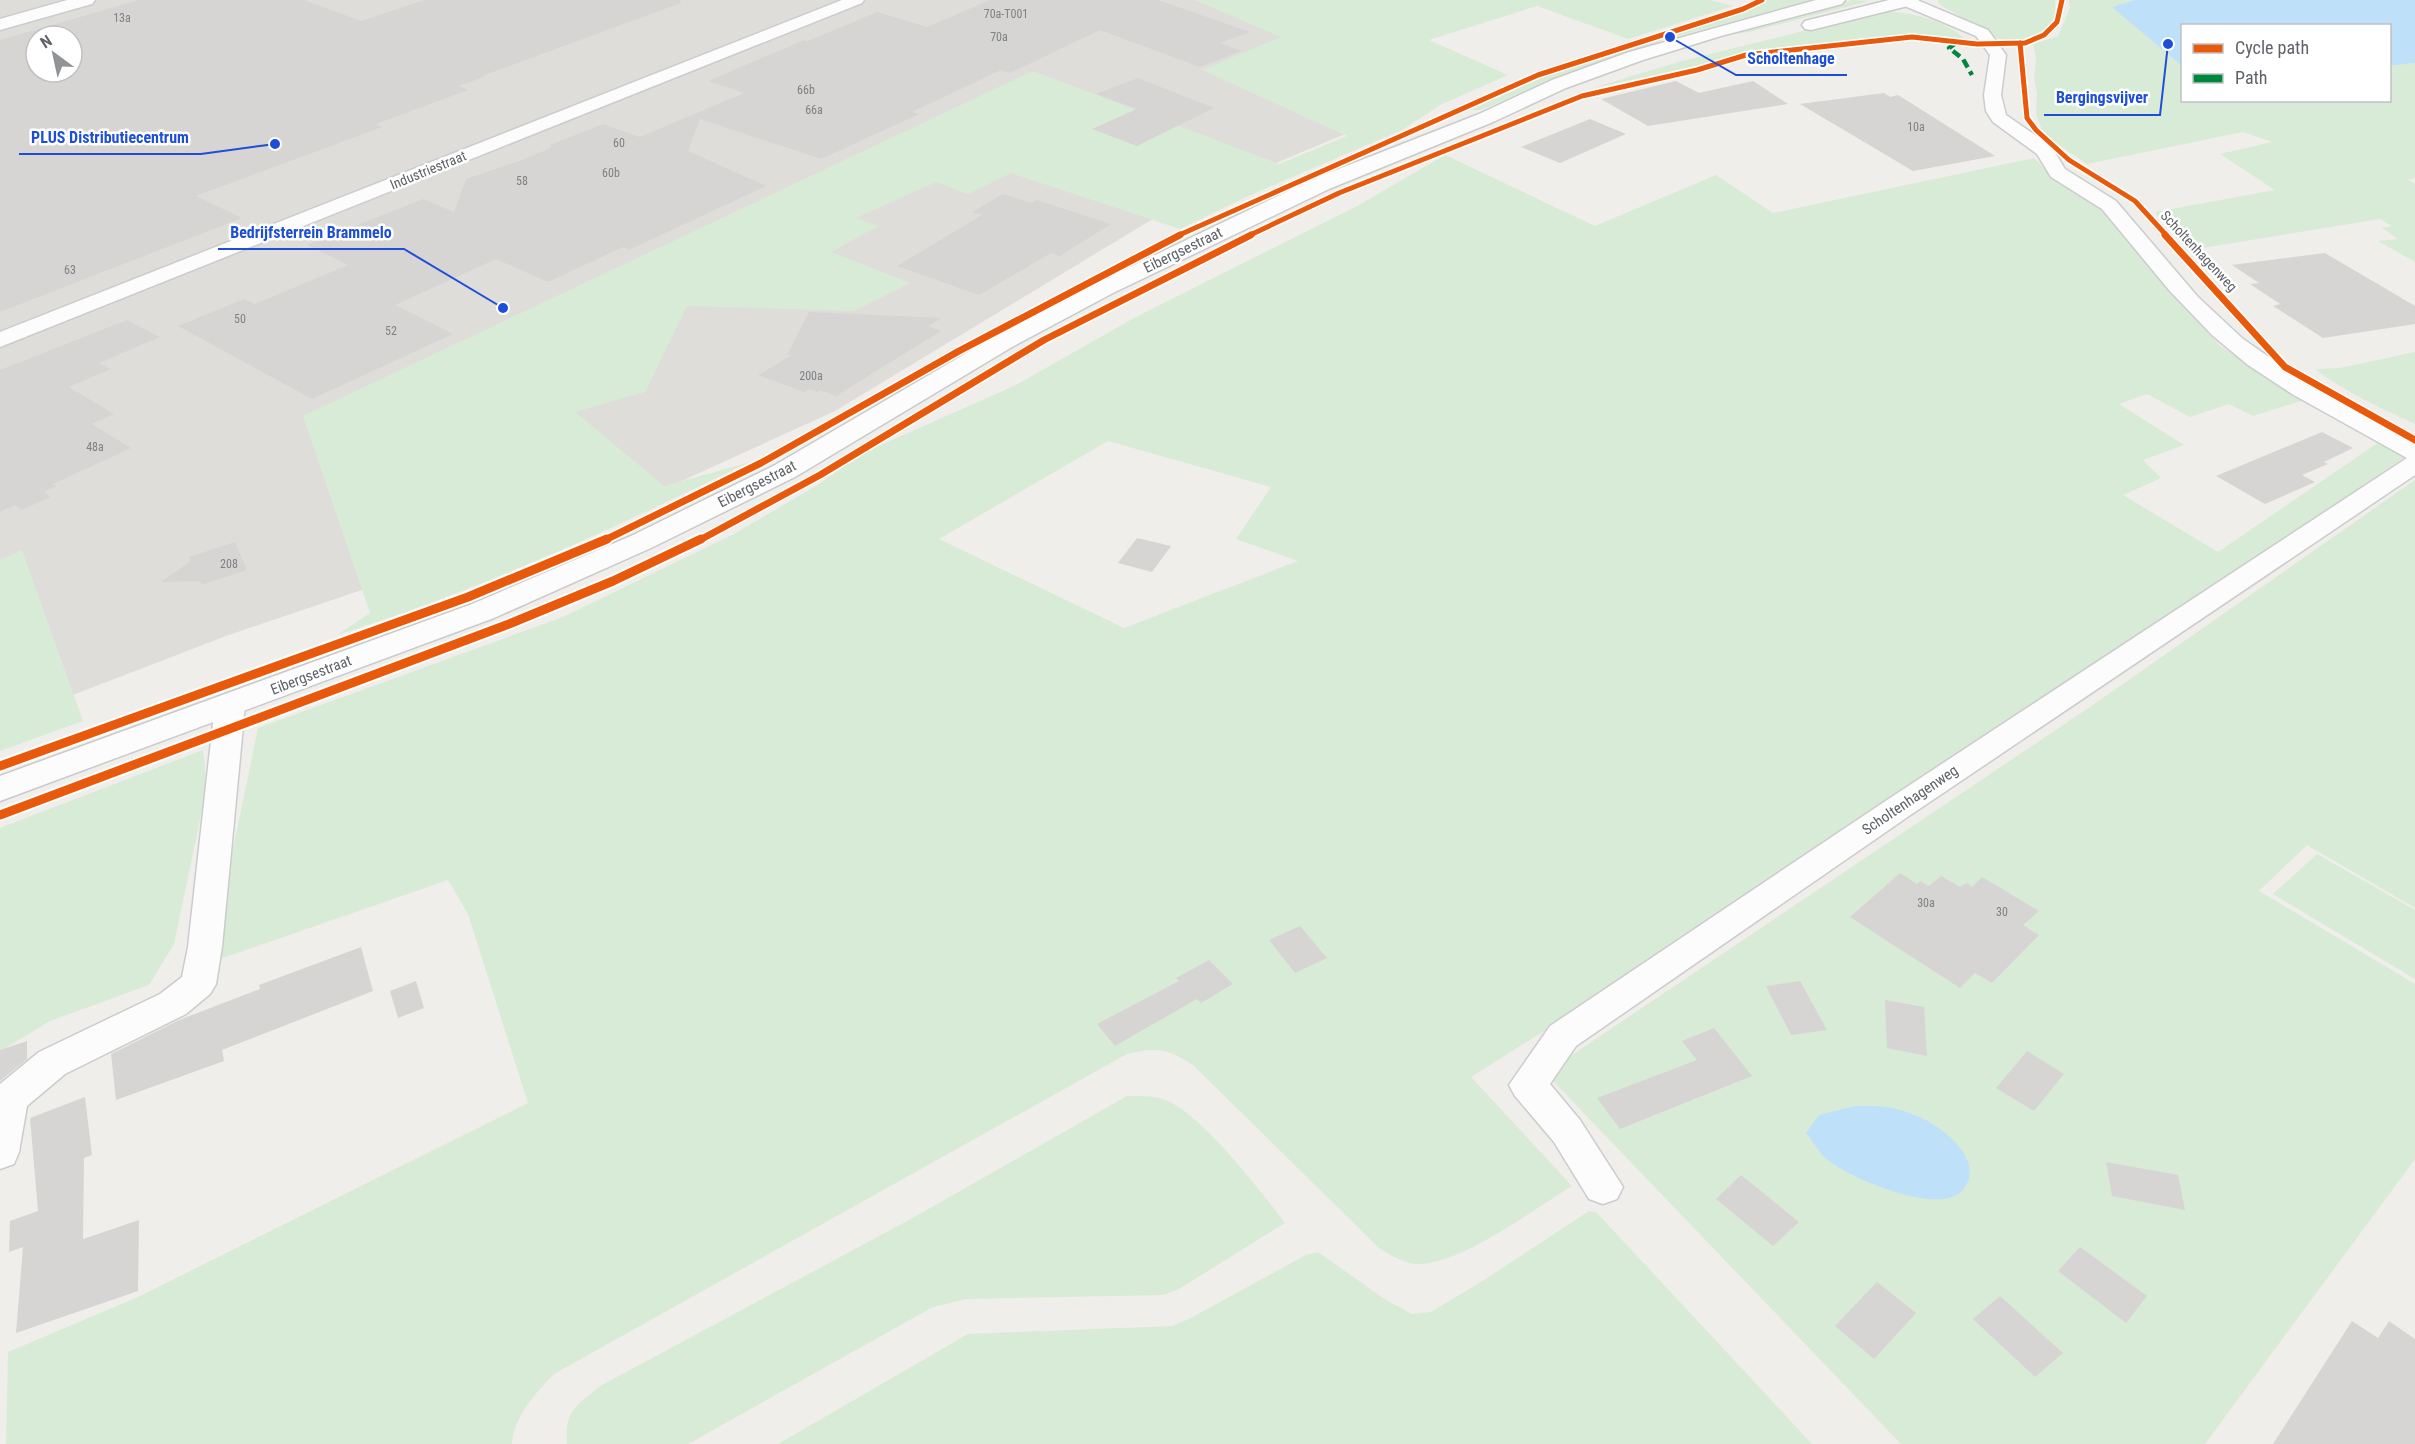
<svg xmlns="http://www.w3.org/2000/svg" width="2415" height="1444" font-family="'Roboto Condensed',sans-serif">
	<rect width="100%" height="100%" fill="#efeeea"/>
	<!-- industrial -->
	<path fill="#dfddda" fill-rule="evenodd" d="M0,0H1225L1438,95L1176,205L835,411L675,484L226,636L0,723ZM36,36H72V72H36Z"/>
	<!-- green -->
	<g fill="#d8ebd6" fill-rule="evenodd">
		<path d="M1195,0H1710L1733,6L1628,39L1537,6L1429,40L1508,75L1440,105L1404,129L1246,197L1180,229L1011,173L968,194L936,182L856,218L878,226L831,252L910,283L854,311L687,306L645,392L575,412L664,486L747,463C614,529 479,590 337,635L370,613L303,416L1033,71L1279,164L1347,136L1202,70L1281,37Z"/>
		<polygon points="1767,0 1816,0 1662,40 1642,51 1587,69 1480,110 1466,110 1544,74 1752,8"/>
		<polygon points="1852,0 1870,1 1749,32 1725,35"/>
		<path d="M1938,0H2055C2055,4 2056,11 2055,15C2046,38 2021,40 2000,40C1981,25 1958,17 1938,3Z"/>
		<polygon points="2069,0 2135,0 2113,7 2182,66 2182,100 2390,100 2390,66 2415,63 2415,178 2408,180 2415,184 2415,262 2378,241 2398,239 2382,228 2392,226 2380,219 2190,250 2155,212 2275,190 2220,154 2272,142 2243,132 2087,164 2053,141 2042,130 2036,114 2037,93 2034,78 2036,58 2033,44 2058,36 2070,8"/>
		<path d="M1884,11C1910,12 1949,21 1967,41L1900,36L1784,47L1734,55L1691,67L1590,89L1678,62Z"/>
		<path d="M1445,155L1595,226L1716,175L1773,213L2034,158L2052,176L2095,201L2172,294L2220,346L2304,400L2253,416L2229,404L2190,417L2147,394L2119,404L2184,445L2143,460L2161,478L2123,495L2218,552L2382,440L2405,454V457L1702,931L1471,1077L1572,1186C1534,1209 1459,1266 1416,1264C1402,1263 1391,1255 1379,1248L1193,1065C1166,1048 1158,1047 1127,1054L554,1374C535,1394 514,1416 512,1444H6L8,1352L138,1297L528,1103L468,914L448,880L220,959V912L258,728L563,617L734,534L816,486L863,453L1016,385L1134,318L1359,205ZM1108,441L1271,487L1236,539L1298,561L1124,628L939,539Z"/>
		<path d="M2415,352V424C2381,408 2345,392 2315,369L2340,368Z"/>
		<polygon points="2415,480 2415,908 2307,845 2259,891 2415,984 2415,1159 2205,1444 1901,1444 1553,1081 1554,1067 2087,709"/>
		<polygon points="22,550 83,721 0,751 0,560"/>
		<polygon points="203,750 207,786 174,944 149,985 50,1021 0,1051 0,828"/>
		<polygon points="2317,854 2415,910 2415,979 2273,894"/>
		<path d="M1127,1096C1141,1096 1159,1095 1172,1103C1207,1122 1260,1190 1285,1223L1179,1289L1163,1295L966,1299L933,1307L688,1444H567C564,1411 576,1406 600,1386L909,1220Z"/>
		<polygon points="1589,1211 1597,1213 1812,1444 778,1444 968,1334 1172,1326 1189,1319 1306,1255 1318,1252 1386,1300 1412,1314 1431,1312 1484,1280"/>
	</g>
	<!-- water -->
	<g fill="#bfe0f9">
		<polygon points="2135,0 2415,0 2415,63 2390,66 2390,26 2182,26 2182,66 2112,7"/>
		<path d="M1855,1106C1868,1106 1884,1105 1897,1109C1908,1112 1921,1117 1931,1123C1953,1136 1985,1166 1962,1191C1937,1216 1853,1179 1829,1161C1820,1155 1813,1141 1806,1133L1819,1115Z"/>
	</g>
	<!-- building -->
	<g fill="#d6d5d3" fill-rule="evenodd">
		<path d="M139,0H304L361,21L424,0H680L681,3L482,76L484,77L459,86L468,90L376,124L382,127L196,196L242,218L0,312V40ZM36,36H72V72H36Z"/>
		<polygon points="990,0 1158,0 1250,32 1220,43 1241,51 1200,67 1100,30 1010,73 1001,70 912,112 919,114 821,159 700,119 688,151 766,186 629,250 623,247 548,282 496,259 395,305 453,334 312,399 178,326 244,299 255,304 348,265 307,245 423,199 454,212 466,179 519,161 551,148 550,145 603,124 640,137 744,93 708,81 804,40 808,41 877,12 927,27"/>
		<polygon points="1138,78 1214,108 1137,146 1092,129 1137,109 1096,94"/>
		<polygon points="1676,81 1699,93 1753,81 1788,104 1648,126 1601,99"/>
		<polygon points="1884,93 1890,97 1898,95 1995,156 1913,171 1800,104"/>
		<polygon points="1590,119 1626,134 1560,163 1521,147"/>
		<polygon points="1003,194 1032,203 1037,200 1111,224 1060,256 1051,253 979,295 897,266 982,215 972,212"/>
		<polygon points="2325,253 2415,306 2415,324 2323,338 2273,306 2280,304 2250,284 2259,283 2232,265"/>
		<polygon points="809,312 942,318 928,326 941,331 836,396 820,390 817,392 809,389 804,392 758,375 792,355 787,355"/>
		<polygon points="127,320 160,337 99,363 111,369 69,387 114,414 92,424 131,448 53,484 57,486 44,492 50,497 22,510 15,505 0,512 0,370"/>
		<polygon points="2322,432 2353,448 2324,462 2328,464 2302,475 2315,482 2265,504 2216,476"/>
		<polygon points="1137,538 1171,546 1152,572 1118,563"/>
		<polygon points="235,542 247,570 201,585 200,581 161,582 191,561 189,557"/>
		<polygon points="1900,873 1917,884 1920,881 1929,886 1941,876 1960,887 1967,883 1972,887 1982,877 2039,911 2023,925 2039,935 1992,983 1975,973 1960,988 1850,917"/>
		<polygon points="1300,926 1327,958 1295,973 1269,940"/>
		<polygon points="361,947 373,991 222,1050 224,1061 116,1100 111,1054 179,1020 260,989 259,985"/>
		<polygon points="1209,960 1233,984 1201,1003 1197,999 1115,1046 1097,1024 1179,981 1176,978"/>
		<polygon points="416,981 424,1008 398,1018 390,991"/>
		<polygon points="1800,981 1827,1030 1791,1035 1766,986"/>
		<polygon points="1885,1000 1924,1007 1927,1056 1887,1048"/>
		<polygon points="1714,1028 1752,1076 1620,1129 1597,1098 1697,1060 1682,1041"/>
		<polygon points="27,1041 27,1059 0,1081 0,1050"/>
		<polygon points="2027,1051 2064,1074 2034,1111 1996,1088"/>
		<polygon points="85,1097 92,1155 84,1158 83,1239 139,1220 138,1291 16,1333 23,1247 9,1252 10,1221 38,1211 30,1118"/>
		<polygon points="2106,1162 2178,1175 2185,1210 2112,1196"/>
		<polygon points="1741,1175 1799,1222 1773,1246 1716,1199"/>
		<polygon points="2080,1247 2147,1296 2126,1323 2058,1271"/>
		<polygon points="1877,1282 1916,1313 1874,1359 1835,1326"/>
		<polygon points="2000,1296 2063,1353 2035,1377 1973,1319"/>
		<polygon points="2352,1321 2378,1338 2389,1321 2415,1339 2415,1444 2273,1444"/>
	</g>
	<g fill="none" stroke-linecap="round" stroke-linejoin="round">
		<defs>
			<g id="minor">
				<polygon points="842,0 864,0 862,3 0,347 0,332"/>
				<polygon points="1899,0 1917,0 1988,30 2006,55 2001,95 2006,115 2051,146 2065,169 2116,201 2198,297 2243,339 2308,384 2415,443 2415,475 1909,816 1576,1046 1550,1084 1580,1120 1623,1187 1617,1199 1603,1204 1589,1199 1554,1142 1515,1096 1509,1085 1550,1026 1887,800 2407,458 2292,394 2248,365 2212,335 2169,290 2102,209 2051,177 2037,154 1993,122 1986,111 1984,95 1990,55 1976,36 1900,4"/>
				<polygon points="230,695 240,698 245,705 222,947 216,984 210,994 186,1014 65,1074 27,1106 19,1152 14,1164 0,1169 0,1084 39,1052 160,994 182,977 188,947 215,705 220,698"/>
			</g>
			<polygon id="tertiary" points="67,0 95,0 92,4 0,30 0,19"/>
			<g id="secondary">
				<polygon points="1816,0 1845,0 1842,4 1721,36 1643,60 1566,88 1493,122 1329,189 1113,293 1012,347 795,477 651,548 494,618 0,801 0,776 472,604 631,536 775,465 994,337 1097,283 1313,179 1479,114 1552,80 1629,52"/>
				<polygon points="1889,0 1919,0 1916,4 1811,30 1805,29 1802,25 1805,21"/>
			</g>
		</defs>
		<!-- minor casing -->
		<use href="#minor" stroke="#cbcccc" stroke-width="3"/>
		<!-- tertiary casing -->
		<use href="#tertiary" stroke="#cbcccc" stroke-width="3"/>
		<!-- secondary casing -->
		<use href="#secondary" stroke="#cacacb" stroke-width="3"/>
		<!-- minor -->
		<use href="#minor" fill="#fdfcfc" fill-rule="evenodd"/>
		<!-- tertiary -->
		<use href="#tertiary" fill="#fdfcfc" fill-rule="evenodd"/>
		<!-- secondary -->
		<use href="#secondary" fill="#fdfcfc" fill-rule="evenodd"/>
		<!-- quiet -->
		<polyline stroke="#00873e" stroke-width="4.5" stroke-dasharray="9 4.5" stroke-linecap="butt" points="1956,43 1949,48 1963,59 1972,75"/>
		<defs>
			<g id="cycleway-far2">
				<polyline points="2020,43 2027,118 2036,130 2069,160 2135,201 2167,236"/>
				<polyline points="1177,236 1538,75 1743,9 1762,0"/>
				<polyline points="1248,236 1339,193 1582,96 1697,70 1746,55 1912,37 1977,44 2025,43 2044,35 2057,22 2062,0"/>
			</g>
			<g id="cycleway-far1">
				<polyline points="2165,235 2285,367 2415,440"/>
				<polyline points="603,541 761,463 959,351 1180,235"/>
				<polyline points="698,541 820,475 1044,340 1251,235"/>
			</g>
			<g id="cycleway">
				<polyline points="0,766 468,597 607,539"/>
				<polyline points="0,815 509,624 613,581 701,539"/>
			</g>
		</defs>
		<!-- cycleway-far2 casing -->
		<use href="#cycleway-far2" stroke="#fff" stroke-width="8"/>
		<!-- cycleway-far1 casing -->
		<use href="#cycleway-far1" stroke="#fff" stroke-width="10"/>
		<!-- cycleway casing -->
		<use href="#cycleway" stroke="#fff" stroke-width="13"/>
		<!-- cycleway-far2 -->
		<use href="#cycleway-far2" stroke="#e8590c" stroke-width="5"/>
		<!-- cycleway-far1 -->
		<use href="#cycleway-far1" stroke="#e8590c" stroke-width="7"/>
		<!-- cycleway -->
		<use href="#cycleway" stroke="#e8590c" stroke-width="9"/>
	</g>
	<g text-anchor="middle" stroke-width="5" stroke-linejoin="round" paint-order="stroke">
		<!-- number labels -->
		<g font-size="12" fill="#7e8184">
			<text x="1006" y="18">70a-T001</text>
			<text x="122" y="22">13a</text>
			<text x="999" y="41">70a</text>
			<text x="806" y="94">66b</text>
			<text x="814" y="114">66a</text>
			<text x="1916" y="131">10a</text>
			<text x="619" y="147">60</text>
			<text x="611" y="177">60b</text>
			<text x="522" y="185">58</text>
			<text x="70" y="274">63</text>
			<text x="240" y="323">50</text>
			<text x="391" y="335">52</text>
			<text x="811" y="380">200a</text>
			<text x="95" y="451">48a</text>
			<text x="229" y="568">208</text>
			<text x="1926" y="907">30a</text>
			<text x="2002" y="916">30</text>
		</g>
		<!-- far-street labels -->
		<g font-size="14" fill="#5f6368" stroke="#fff">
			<text transform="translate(428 170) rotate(-22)" y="5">Industriestraat</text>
			<text transform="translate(2199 251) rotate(47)" y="5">Scholtenhagenweg</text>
		</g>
		<!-- street labels -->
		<g font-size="15" fill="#5f6368" stroke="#fff">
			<text transform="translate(1183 250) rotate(-26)" y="5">Eibergsestraat</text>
			<text transform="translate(757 484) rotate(-27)" y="5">Eibergsestraat</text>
			<text transform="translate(311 675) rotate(-21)" y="5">Eibergsestraat</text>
			<text transform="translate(1910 800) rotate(-34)" y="5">Scholtenhagenweg</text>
		</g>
	</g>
	<!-- callouts -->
	<path fill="none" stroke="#1d4ed8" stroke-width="2" d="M1670 37L1736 75H1847M2168 44L2160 115H2044M275 144L201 154H19M503 308L404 249H218"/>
	<g fill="#1d4ed8" stroke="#fff" stroke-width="2">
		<circle cx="1670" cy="37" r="6"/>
		<circle cx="2168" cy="44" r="6"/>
		<circle cx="275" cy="144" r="6"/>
		<circle cx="503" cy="308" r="6"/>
	</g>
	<g font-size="16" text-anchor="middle" font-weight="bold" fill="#1d4ed8" stroke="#fff" stroke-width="5" stroke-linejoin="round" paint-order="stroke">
		<text x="1791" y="64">Scholtenhage</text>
		<text x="2102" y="103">Bergingsvijver</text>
		<text x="110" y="143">PLUS Distributiecentrum</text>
		<text x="311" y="238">Bedrijfsterrein Brammelo</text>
	</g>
	<!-- legend -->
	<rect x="2181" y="24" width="210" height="78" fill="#ffffff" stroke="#bfc1c3" stroke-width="1.5"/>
	<rect x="2193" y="44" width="30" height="9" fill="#e8590c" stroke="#bfc1c3" stroke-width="1.5"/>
	<text x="2235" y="54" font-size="18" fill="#5f6368">Cycle path</text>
	<rect x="2193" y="74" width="30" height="9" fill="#00873e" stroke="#bfc1c3" stroke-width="1.5"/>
	<text x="2235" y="84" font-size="18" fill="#5f6368">Path</text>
	<!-- north arrow -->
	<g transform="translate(54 54) rotate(327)"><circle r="28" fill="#ffffff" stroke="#bfc1c3" stroke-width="1.5"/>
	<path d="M0-4.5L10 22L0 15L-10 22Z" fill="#919496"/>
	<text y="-9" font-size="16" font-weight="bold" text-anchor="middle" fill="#5f6368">N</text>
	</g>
</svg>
